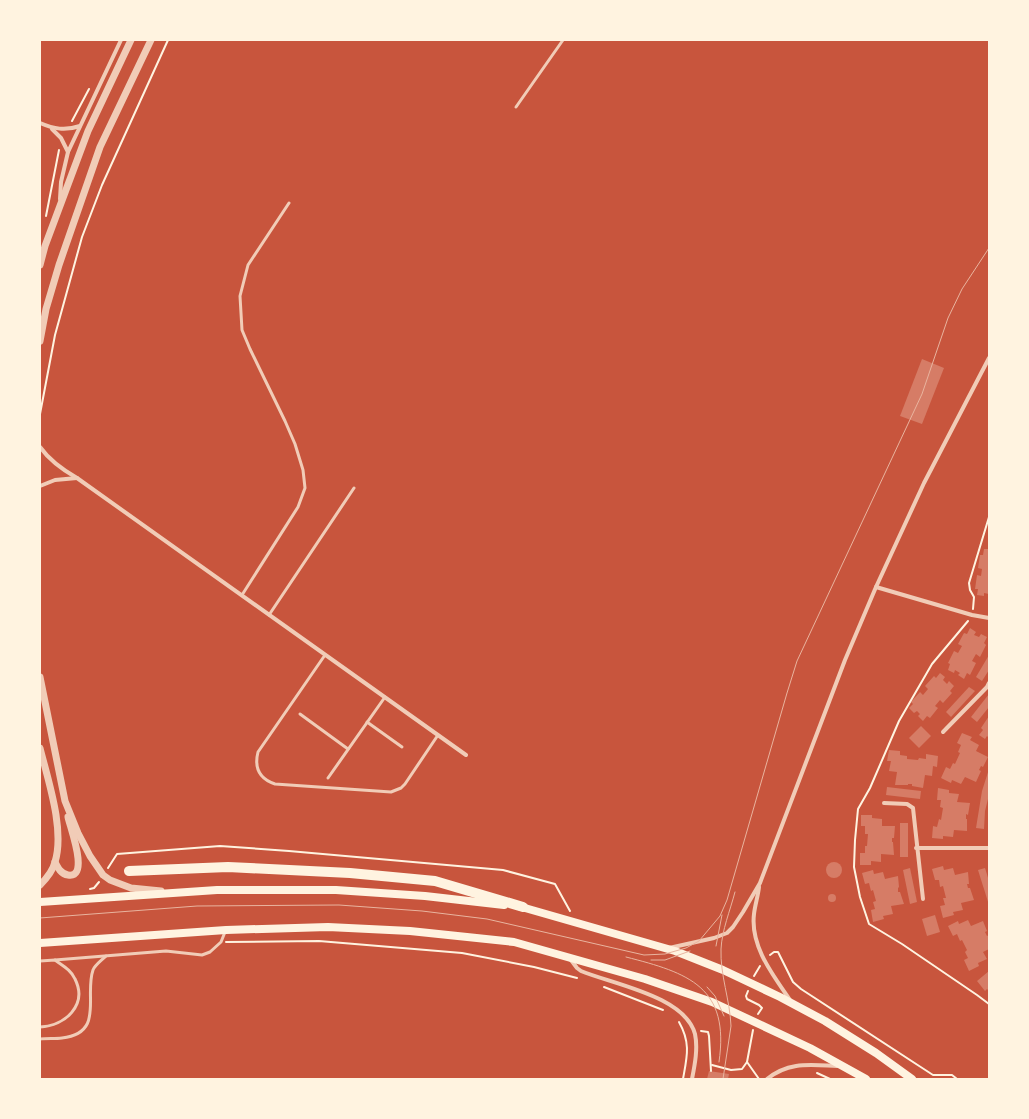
<svg xmlns="http://www.w3.org/2000/svg" width="1029" height="1119" font-family="Inter,sans-serif">
	<rect width="100%" height="100%" fill="#c8553d"/>
	<!-- building -->
	<g fill="#d67c66">
		<polygon points="922,359 944,368 922,424 900,416"/>
		<polygon points="984,549 989,549 989,594 984,593 984,596 977,595 978,589 975,589 977,575 981,576 982,569 978,568 980,555 983,555"/>
		<polygon points="970,628 976,632 974,635 979,637 981,634 987,637 984,643 986,645 980,657 976,654 972,661 976,663 970,675 967,673 964,679 958,675 960,673 955,670 954,673 948,670 950,664 948,663 954,651 958,653 962,646 958,644 964,633 967,634"/>
		<polygon points="989,655 989,670 982,681 976,677"/>
		<polygon points="940,673 945,677 943,680 947,684 949,681 954,686 950,691 952,693 943,703 940,700 935,706 938,708 930,718 927,716 923,721 918,716 920,714 917,711 914,713 909,708 913,704 911,702 920,692 923,695 928,689 925,686 934,676 936,678"/>
		<polygon points="969,687 975,691 951,717 946,712"/>
		<polygon points="989,694 989,707 977,722 971,717"/>
		<polygon points="989,716 989,738 987,736 985,739 979,735 983,730 981,728"/>
		<polygon points="921,726 931,736 919,748 909,738"/>
		<polygon points="962,733 972,737 970,740 979,745 976,751 988,757 983,767 981,766 979,770 981,771 976,782 965,777 961,784 952,780 951,783 941,778 946,767 950,769 953,763 955,764 960,753 958,752 961,745 957,743"/>
		<polygon points="889,750 900,751 900,755 907,756 907,759 918,760 919,758 926,759 926,754 938,756 937,767 933,766 932,776 925,775 923,788 912,786 912,784 908,784 908,785 895,785 897,772 889,771 891,761 887,761"/>
		<polygon points="989,769 989,795 985,811 984,829 976,828 982,791"/>
		<polygon points="887,787 921,791 920,799 886,795"/>
		<polygon points="938,788 949,790 949,793 959,794 957,802 970,803 968,815 966,814 966,819 967,819 967,831 954,830 953,837 943,836 943,839 932,838 933,826 937,827 939,819 941,820 943,808 940,807 941,800 937,800"/>
		<polygon points="861,815 872,815 872,818 882,819 882,826 895,826 894,838 892,838 892,842 893,842 894,855 881,854 881,862 871,861 871,865 860,865 860,853 865,853 865,846 867,846 868,834 865,834 865,826 861,826"/>
		<rect x="900" y="823" width="8" height="34"/>
		<circle cx="834" cy="870" r="8"/>
		<polygon points="943,866 944,870 953,868 955,875 968,872 969,884 967,884 968,888 970,888 974,900 961,903 963,910 953,912 954,915 943,918 940,906 945,905 943,898 946,898 943,886 940,887 939,880 935,880 932,869"/>
		<polygon points="910,868 917,902 910,904 903,870"/>
		<polygon points="985,868 989,881 989,905 978,870"/>
		<polygon points="873,870 874,874 883,872 885,879 898,876 899,887 898,888 898,892 900,892 904,904 891,906 893,914 883,916 884,919 873,922 871,910 875,909 873,902 876,901 873,890 871,891 869,883 865,884 862,873"/>
		<circle cx="832" cy="898" r="4"/>
		<polygon points="935,915 940,932 927,936 922,919"/>
		<polygon points="968,920 971,926 983,921 987,931 985,932 987,936 989,935 989,949 983,952 987,959 978,963 979,966 969,971 964,960 968,958 965,952 967,950 962,940 960,941 957,934 953,936 948,926 958,921 959,924"/>
		<polygon points="989,971 989,991 987,989 985,991 977,981"/>
		<polygon points="709,1071 729,1074 728,1079 707,1079"/>
	</g>
	<g fill="none" stroke-linecap="round" stroke-linejoin="round">
		<!-- path -->
		<g stroke="#fff3e0" stroke-width="2">
			<polyline points="72,121 89,89"/>
			<polyline points="46,216 59,150"/>
			<polyline points="40,414 55,335 82,237 102,185 168,40"/>
			<polyline points="973,609 974,597 970,590 969,583 989,517"/>
			<polyline points="968,621 932,664 899,721 870,788 858,809 855,840 854,867 860,897 869,924 902,944 977,995 989,1004"/>
			<polyline points="108,868 117,854 220,846 289,851 503,870 555,884 570,911"/>
			<polyline points="90,889 94,888 99,882"/>
			<polyline points="226,942 319,941 462,953 534,967 577,978"/>
			<polyline points="770,955 774,952 778,952 793,982 801,989 933,1075 952,1075 957,1079"/>
			<polyline points="754,976 760,966"/>
			<polyline points="604,987 663,1010"/>
			<polyline points="748,991 746,996 747,999 759,1005 762,1008 758,1014"/>
			<path d="M679,1022C691,1043 687,1057 683,1079"/>
			<polyline points="753,1030 747,1062 759,1079"/>
			<polyline points="701,1031 708,1032 709,1036 711,1071"/>
			<polyline points="712,1065 731,1070 742,1069 747,1062"/>
			<polyline points="817,1073 830,1079"/>
		</g>
		<!-- service -->
		<g stroke="#f1ccb7" stroke-width="3">
			<polyline points="516,107 563,40"/>
			<polyline points="242,595 298,507 305,488 303,470 295,444 285,421 250,349 242,330 240,296 248,265 289,203"/>
			<polyline points="269,615 354,488"/>
			<path d="M325,655L258,752C254,768 260,779 275,784L391,792L401,788L405,784L438,735"/>
			<polyline points="300,714 348,749"/>
			<polyline points="367,722 402,747"/>
			<polyline points="328,778 385,697"/>
			<polyline points="55,960 166,951 202,955 210,952 221,942 225,932"/>
			<path d="M40,961L55,960C63,966 71,970 75,979C88,1005 65,1026 40,1027"/>
			<path d="M40,1039C47,1038 55,1039 62,1038C105,1033 84,996 93,970C95,965 102,960 106,956"/>
		</g>
		<!-- minor -->
		<g stroke="#f1ccb7" stroke-width="4">
			<path d="M40,123C54,129 65,131 80,126"/>
			<polyline points="52,129 61,138 68,152"/>
			<polyline points="60,199 61,182 68,152 121,40"/>
			<path d="M40,447C50,461 63,470 77,478L466,755"/>
			<polyline points="40,486 55,480 77,478"/>
			<polyline points="876,587 972,615 989,618"/>
			<polyline points="943,732 987,687 989,683"/>
			<polyline points="884,803 907,804 913,808 923,899"/>
			<polyline points="916,848 989,848"/>
			<path d="M759,887C758,896 755,905 754,914C750,946 773,975 790,1000"/>
			<polyline points="669,948 714,938 727,933 733,927 743,912 760,883 845,660 876,587 924,483 989,358"/>
			<path d="M571,960L577,968L581,971C612,984 685,996 695,1034C698,1048 695,1064 692,1079"/>
			<path d="M767,1079C789,1061 811,1065 837,1066"/>
		</g>
		<!-- tertiary -->
		<g stroke="#f1ccb7" stroke-width="7">
			<polyline points="40,265 45,246 88,131 131,40"/>
			<polyline points="40,341 46,309 59,265 100,147 151,40"/>
			<polyline points="40,677 65,801 78,833 90,856 103,875 110,880 131,888 161,891"/>
			<path d="M40,748C48,780 65,830 55,862C53,870 46,879 40,885"/>
			<path d="M55,862C58,868 61,874 68,875C90,879 70,827 68,817"/>
		</g>
		<!-- secondary -->
		<g stroke="#fff3e0" stroke-width="8">
			<polyline points="40,902 217,890 336,890 425,896 504,905"/>
			<polyline points="518,906 675,951 723,970 780,997 825,1021 876,1053 912,1079"/>
			<polyline points="40,943 226,930 328,927 410,931 514,942 645,979 712,1002 810,1048 866,1079"/>
		</g>
		<!-- primary -->
		<polyline stroke="#fff3e0" stroke-width="10" points="129,871 228,867 350,873 435,881 523,907"/>
		<!-- tram -->
		<g stroke="#e9b49f" stroke-width="1">
			<polyline points="40,918 197,906 339,905 422,911 487,919 644,955 665,954 686,948 699,941 720,916 727,900 787,693 797,661 922,394 948,318 962,289 989,248"/>
			<polyline points="716,946 722,915"/>
			<path d="M626,957C689,973 730,987 719,1062"/>
			<polyline points="651,960 665,960 690,951"/>
			<polyline points="707,987 715,996 724,1016"/>
			<path d="M723,1079L731,1026C730,1000 720,975 721,949C722,930 730,911 735,892"/>
		</g>
	</g>
	<!-- border -->
	<rect width="1029" height="1119" fill="none" stroke="#fff3e0" stroke-width="82"/>
</svg>
